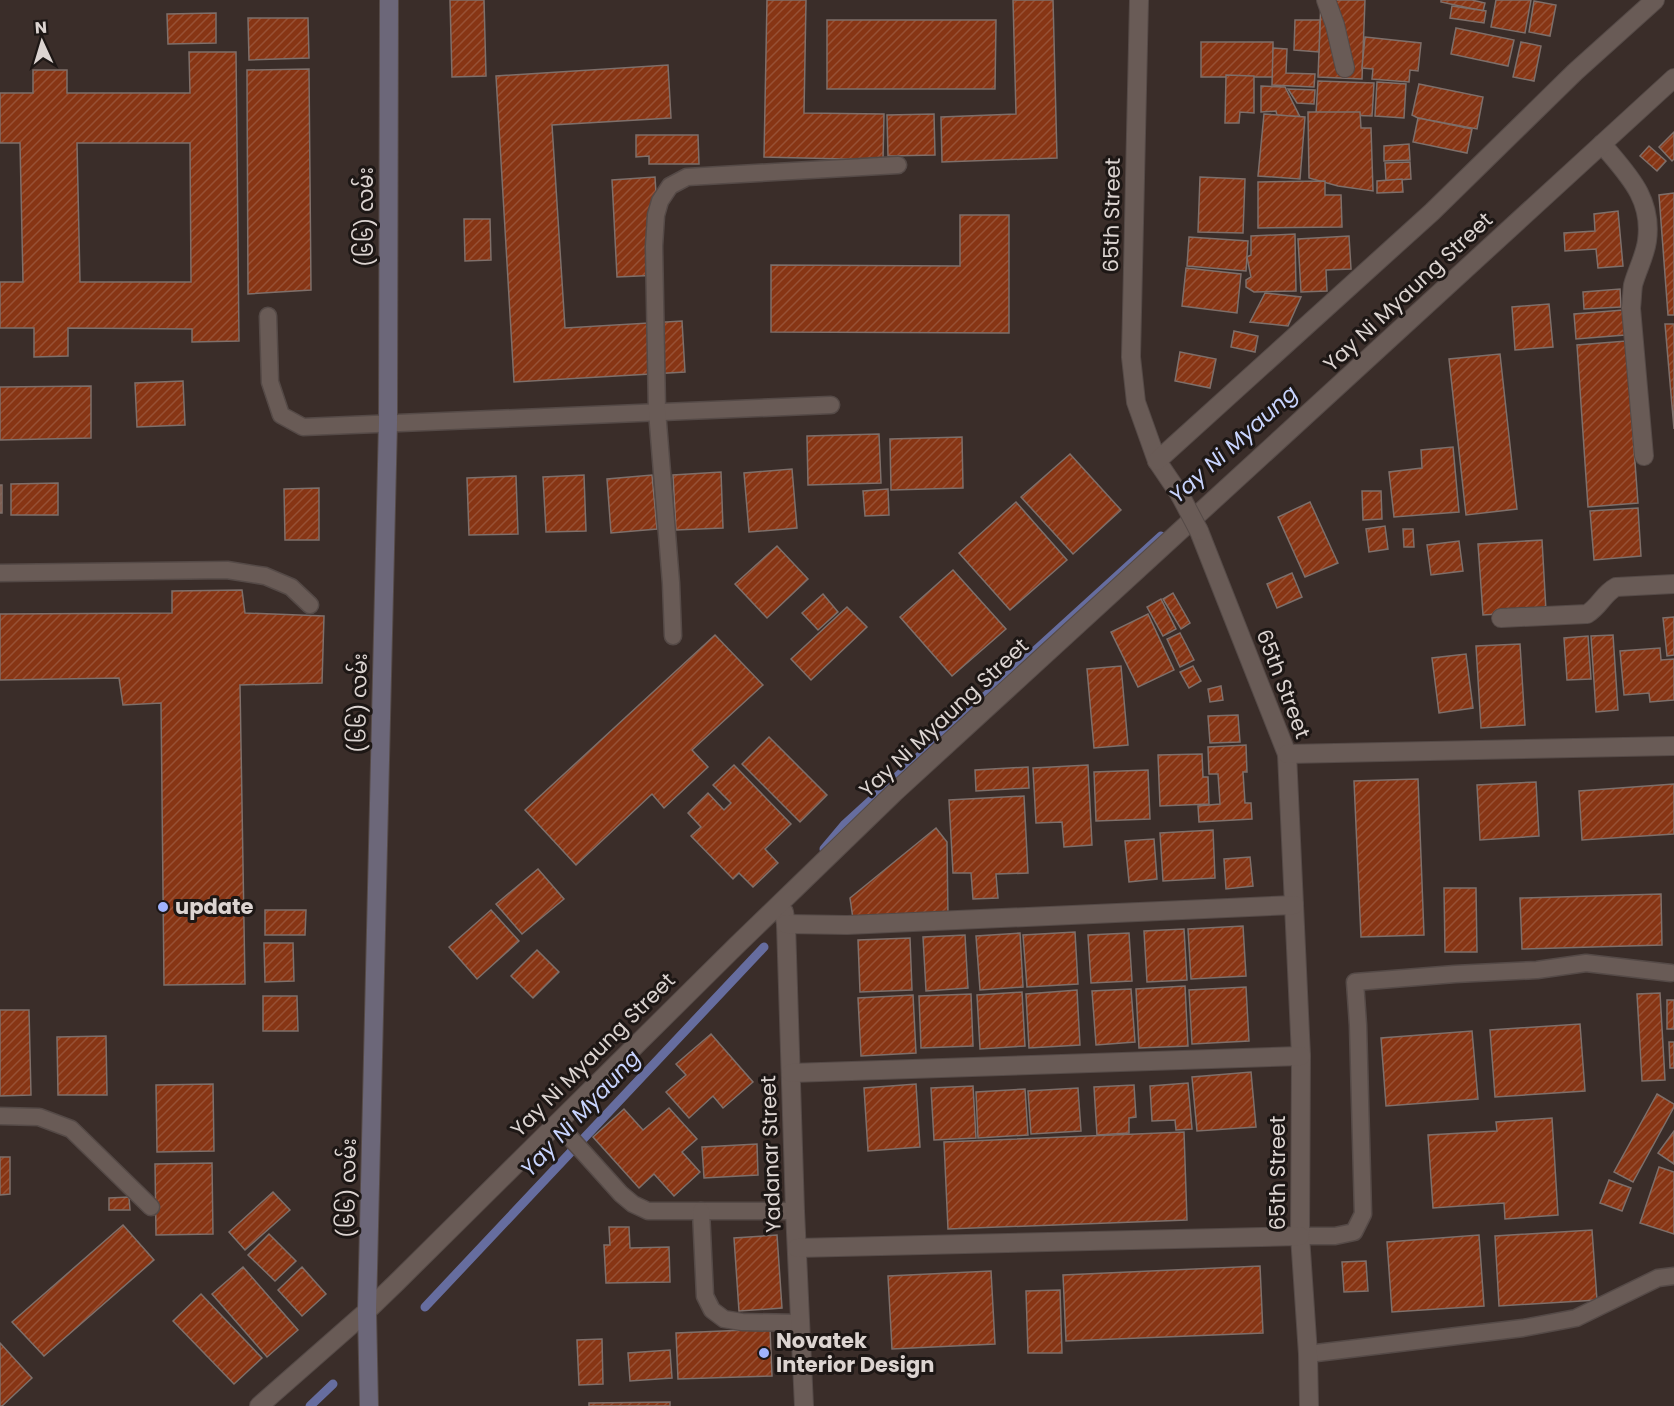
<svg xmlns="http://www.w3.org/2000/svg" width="1674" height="1406" font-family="Poppins,'Noto Sans Myanmar',sans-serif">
	<defs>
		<pattern id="building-hatch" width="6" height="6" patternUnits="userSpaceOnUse" patternTransform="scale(1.5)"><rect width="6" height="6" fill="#873514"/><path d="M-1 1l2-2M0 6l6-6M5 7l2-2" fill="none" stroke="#975135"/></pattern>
	</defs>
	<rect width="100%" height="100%" fill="#3a2d29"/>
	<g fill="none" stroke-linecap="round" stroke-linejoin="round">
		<!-- stream -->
		<g stroke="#666d9f" stroke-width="9">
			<polyline points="824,849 845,824 1161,536"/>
			<polyline points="425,1307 764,947"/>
			<polyline points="310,1406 333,1384"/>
		</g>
	</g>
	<!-- building -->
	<g fill="url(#building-hatch)" stroke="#7e6f6a" stroke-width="1.5" fill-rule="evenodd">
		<polygon points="450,0 484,0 486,76 452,77"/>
		<polygon points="767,0 806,0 804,113 884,114 883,160 764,157"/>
		<polygon points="1013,0 1053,0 1057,158 942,162 941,117 1016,114"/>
		<polygon points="1321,0 1365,0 1362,79 1318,77"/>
		<polygon points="1441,0 1472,0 1485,3 1483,11 1441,2"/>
		<polygon points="1496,0 1531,0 1525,33 1491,27"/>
		<polygon points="1534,1 1556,5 1550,36 1529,32"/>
		<polygon points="1452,6 1486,11 1484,23 1450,18"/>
		<polygon points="216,13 216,43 168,44 167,14"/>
		<polygon points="248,18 308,18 309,58 249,60"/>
		<polygon points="827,20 996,20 995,89 827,89"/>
		<polygon points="1295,20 1320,20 1319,52 1294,50"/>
		<polygon points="1456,28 1514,40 1508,66 1451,54"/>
		<polygon points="1365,37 1421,43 1418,71 1410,70 1409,82 1372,79 1373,69 1362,68"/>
		<rect x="1201" y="42" width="72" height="35"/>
		<polygon points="1521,42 1541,46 1534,81 1513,77"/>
		<polygon points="1273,48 1287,49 1286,73 1315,74 1314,87 1272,85"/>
		<path d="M189,52H236L239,341L192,342V329L68,328V356L34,357V328H0V282H23L20,143H0V93H33V70H67V93H190ZM77,143H190L191,282H80Z"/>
		<polygon points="668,65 671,118 552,125 565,328 682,321 685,372 514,382 496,76"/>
		<polygon points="309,69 311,290 248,294 247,70"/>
		<polygon points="1226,75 1254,76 1254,113 1240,112 1239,123 1225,123"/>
		<polygon points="1318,81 1374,83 1372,116 1316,114"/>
		<polygon points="1377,82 1406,84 1404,118 1375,116"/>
		<polygon points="1419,84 1483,97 1477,129 1418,118 1412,115"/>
		<polygon points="1261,86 1285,87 1300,117 1277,115 1276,111 1261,112"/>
		<polygon points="1288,89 1315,90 1314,104 1297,103"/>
		<polygon points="1308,112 1360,112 1361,128 1371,128 1373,191 1338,186 1309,178"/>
		<polygon points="934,114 935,155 888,156 887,115"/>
		<polygon points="1264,114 1305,117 1300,179 1258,176"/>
		<polygon points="1418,118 1472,129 1467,153 1413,142"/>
		<polygon points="1674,132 1674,159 1672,161 1659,147"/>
		<polygon points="636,135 698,135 699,164 649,164 649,156 636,157"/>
		<polygon points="1409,144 1410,160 1384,161 1384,146"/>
		<polygon points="1649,146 1666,161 1657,171 1640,156"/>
		<polygon points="1410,162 1411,179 1386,181 1385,163"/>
		<polygon points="655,177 661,275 617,277 612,180"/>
		<polygon points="1200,177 1245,179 1243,233 1198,232"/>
		<polygon points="1402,179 1403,192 1377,193 1377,181"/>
		<polygon points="1325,181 1325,195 1341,195 1342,227 1258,228 1258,182"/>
		<polygon points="1674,193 1674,315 1668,315 1659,195"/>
		<polygon points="1618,211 1623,266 1598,268 1596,249 1565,251 1564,233 1595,231 1594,214"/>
		<polygon points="960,215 1009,215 1009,333 771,332 771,265 960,266"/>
		<polygon points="464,219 490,219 491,260 465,261"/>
		<polygon points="1295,234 1296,291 1254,292 1246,287 1246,280 1251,277 1247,257 1251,255 1251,236"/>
		<polygon points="1349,236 1351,269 1326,270 1327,291 1301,292 1298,239"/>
		<polygon points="1189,237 1248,241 1246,271 1187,266"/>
		<polygon points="1186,268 1241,274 1237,313 1182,306"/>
		<polygon points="1620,289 1621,307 1584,309 1583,292"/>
		<polygon points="1265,293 1301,297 1288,326 1250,322"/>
		<polygon points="1549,304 1553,347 1515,350 1512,307"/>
		<polygon points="1623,310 1625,335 1576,339 1574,314"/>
		<polygon points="1665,324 1674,324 1674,429"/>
		<polygon points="1234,331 1258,336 1255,352 1231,347"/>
		<polygon points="1626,341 1638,503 1588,507 1577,345"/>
		<polygon points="1180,352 1216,359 1210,388 1175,381"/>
		<polygon points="1500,354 1517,509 1466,515 1449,359"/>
		<polygon points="183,381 185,425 137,427 135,383"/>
		<polygon points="91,386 91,438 0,440 0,387"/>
		<polygon points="879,434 881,483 808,485 807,436"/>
		<polygon points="962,437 963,488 891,490 890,439"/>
		<polygon points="1453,447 1459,512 1394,517 1389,472 1422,468 1421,450"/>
		<polygon points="1070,454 1121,510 1073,554 1021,497"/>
		<polygon points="792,469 797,528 749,532 744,473"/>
		<polygon points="721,472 723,528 676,530 673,475"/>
		<polygon points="584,475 586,531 546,532 543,477"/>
		<polygon points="652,475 657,529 611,533 607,479"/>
		<polygon points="516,476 518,534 469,535 467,478"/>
		<polygon points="58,483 58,515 11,515 11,484"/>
		<rect x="0" y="485" width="2" height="28"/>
		<polygon points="319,488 319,540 285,540 284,489"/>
		<polygon points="888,489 889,515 865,516 863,491"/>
		<polygon points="1362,491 1381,491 1382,519 1363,520"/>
		<polygon points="1016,502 1067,560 1010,610 959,553"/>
		<polygon points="1310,502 1338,563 1305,577 1278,517"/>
		<polygon points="1638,508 1641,556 1594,560 1590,511"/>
		<polygon points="1385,526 1388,549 1369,552 1366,529"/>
		<polygon points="1403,529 1413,529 1414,547 1404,547"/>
		<polygon points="1542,540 1546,611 1483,615 1478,544"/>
		<polygon points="1459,541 1463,571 1431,575 1427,545"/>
		<polygon points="777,546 808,579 767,618 735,584"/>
		<polygon points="953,570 1006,629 952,676 900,617"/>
		<polygon points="1292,573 1302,597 1277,608 1267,584"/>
		<polygon points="242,590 245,613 324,616 322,683 240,685 245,984 164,985 161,703 123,705 119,678 0,680 0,614 172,613 172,591"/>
		<polygon points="1173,593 1190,623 1181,629 1163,599"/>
		<polygon points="823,594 838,612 818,630 802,613"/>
		<polygon points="1161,599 1176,629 1163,636 1147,607"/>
		<polygon points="847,607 867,627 811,680 791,659"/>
		<polygon points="1148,614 1174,670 1138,687 1111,632"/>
		<polygon points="1674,617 1674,655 1667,656 1663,618"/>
		<polygon points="1180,633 1194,660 1180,667 1167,639"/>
		<polygon points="715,635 763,685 692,750 708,767 664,808 652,794 576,865 525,810"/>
		<polygon points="1613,635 1618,710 1596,712 1591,636"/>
		<polygon points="1588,636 1591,679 1567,680 1564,638"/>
		<polygon points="1520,644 1525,725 1481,728 1476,646"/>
		<polygon points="1660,648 1661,660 1674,659 1674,700 1650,702 1649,693 1624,695 1620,651"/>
		<polygon points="1466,654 1473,708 1439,713 1432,658"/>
		<polygon points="1121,666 1128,745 1094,748 1087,669"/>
		<polygon points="1193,666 1201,681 1189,688 1180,672"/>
		<polygon points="1221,686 1223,700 1210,702 1208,689"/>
		<polygon points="1238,715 1240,742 1210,743 1208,716"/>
		<polygon points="769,737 827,795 800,822 742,764"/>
		<polygon points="1246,745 1247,772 1243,772 1245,803 1251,803 1252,819 1199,822 1198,806 1220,804 1218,774 1209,774 1208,747"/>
		<polygon points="1202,754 1203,777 1208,777 1209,804 1160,806 1158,755"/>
		<polygon points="734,765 791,824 765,849 778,863 753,887 739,873 733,879 691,836 701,827 688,813 708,793 724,810 731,803 713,785"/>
		<polygon points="1088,765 1092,845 1064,847 1062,822 1036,823 1033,768"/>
		<polygon points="1028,767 1029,788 976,791 975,770"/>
		<polygon points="1148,770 1150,819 1096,821 1094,772"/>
		<polygon points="1418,779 1424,935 1361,937 1354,781"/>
		<polygon points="1536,782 1539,836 1480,840 1477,785"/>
		<polygon points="1674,784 1674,834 1582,840 1579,791"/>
		<polygon points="1024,796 1028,873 996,874 998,898 973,899 971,873 953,873 949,800"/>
		<polygon points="936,828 947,842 948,917 853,919 850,898"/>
		<polygon points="1213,830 1215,878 1163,881 1160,833"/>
		<polygon points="1154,839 1157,879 1129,882 1125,841"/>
		<polygon points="1250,857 1253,886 1226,889 1224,859"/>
		<polygon points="538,869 564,899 522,934 496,904"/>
		<polygon points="1444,888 1476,888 1477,952 1445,952"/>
		<polygon points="1661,894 1662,945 1522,949 1520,898"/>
		<polygon points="265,910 306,910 305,935 265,935"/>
		<polygon points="491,910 519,941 477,979 449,947"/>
		<polygon points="1243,926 1246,976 1191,979 1188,929"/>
		<polygon points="1184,929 1187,980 1147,982 1144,931"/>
		<polygon points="1075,932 1078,984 1027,987 1023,935"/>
		<polygon points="1020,933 1023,987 980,990 976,936"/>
		<polygon points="1129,933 1132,981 1091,983 1088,935"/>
		<polygon points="965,935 968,988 926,991 923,937"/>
		<polygon points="910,938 912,990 860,992 858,940"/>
		<polygon points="264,943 293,943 294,981 265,982"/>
		<polygon points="537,950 559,972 533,998 511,976"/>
		<polygon points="1185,986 1188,1046 1139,1048 1136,989"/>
		<polygon points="1246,987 1249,1041 1192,1044 1189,990"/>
		<polygon points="1131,989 1135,1042 1096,1045 1092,991"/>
		<polygon points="1077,990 1080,1045 1029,1048 1026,994"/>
		<polygon points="1022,992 1025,1046 980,1049 977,995"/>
		<polygon points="1660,993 1665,1080 1642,1081 1637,994"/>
		<polygon points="971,994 973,1046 921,1048 919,996"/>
		<polygon points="913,995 916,1053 861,1056 858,998"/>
		<polygon points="263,996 297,996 298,1031 263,1031"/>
		<rect x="1667" y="1000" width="7" height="29"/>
		<polygon points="0,1010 29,1010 31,1095 0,1096"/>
		<polygon points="1580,1024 1585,1091 1495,1097 1490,1030"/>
		<polygon points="1472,1031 1478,1099 1386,1106 1381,1038"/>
		<polygon points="711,1034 753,1082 723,1108 713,1096 689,1118 666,1092 686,1075 676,1064"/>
		<polygon points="106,1036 107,1095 58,1095 57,1037"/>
		<polygon points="1669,1042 1674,1042 1674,1068 1670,1068"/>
		<polygon points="1251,1072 1256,1127 1197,1131 1192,1077"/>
		<polygon points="1188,1083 1192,1129 1176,1130 1175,1120 1152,1121 1150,1086"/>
		<polygon points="213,1084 214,1151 157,1152 156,1085"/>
		<polygon points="916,1084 920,1147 868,1151 864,1088"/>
		<polygon points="1134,1085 1136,1117 1129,1118 1129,1133 1097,1135 1094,1087"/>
		<polygon points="973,1086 976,1138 934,1140 931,1088"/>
		<polygon points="1078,1088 1081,1131 1031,1134 1028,1091"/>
		<polygon points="1025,1089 1028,1135 978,1138 976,1092"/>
		<polygon points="1657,1094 1674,1104 1674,1107 1633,1182 1614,1172"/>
		<polygon points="669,1108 697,1139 682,1152 700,1172 674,1196 654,1174 639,1188 593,1137 624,1109 643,1130"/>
		<polygon points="1552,1118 1558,1215 1505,1219 1504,1203 1433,1208 1428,1135 1497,1131 1496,1122"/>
		<polygon points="1674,1131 1674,1164 1658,1153"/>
		<polygon points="1184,1132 1187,1220 948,1229 944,1142"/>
		<polygon points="757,1144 758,1175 704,1178 702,1147"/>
		<polygon points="0,1157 10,1157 10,1194 0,1195"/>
		<polygon points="212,1163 213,1234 156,1235 155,1164"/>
		<polygon points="1659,1167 1674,1172 1674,1234 1640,1223"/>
		<polygon points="1609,1180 1631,1188 1622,1211 1600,1203"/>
		<polygon points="273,1192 290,1210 245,1250 229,1232"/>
		<polygon points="129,1197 130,1210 109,1210 109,1198"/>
		<polygon points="123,1225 154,1260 44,1356 12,1322"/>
		<polygon points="609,1227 629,1227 630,1248 669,1247 670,1282 606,1283 604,1245 610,1245"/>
		<polygon points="1592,1230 1597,1300 1499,1306 1495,1236"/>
		<polygon points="269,1234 296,1261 275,1281 248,1255"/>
		<polygon points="777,1235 782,1308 739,1311 734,1238"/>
		<polygon points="1479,1235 1484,1306 1392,1312 1387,1242"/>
		<polygon points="1366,1261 1368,1291 1344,1292 1342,1262"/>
		<polygon points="1260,1266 1263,1333 1066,1341 1063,1275"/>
		<polygon points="243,1267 298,1330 267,1357 212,1294"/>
		<polygon points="302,1267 326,1294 302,1316 278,1290"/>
		<polygon points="991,1271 995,1344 892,1349 888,1276"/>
		<polygon points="1060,1290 1062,1353 1028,1353 1026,1291"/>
		<polygon points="201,1294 262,1358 234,1384 173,1321"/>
		<polygon points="770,1329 772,1376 678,1379 676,1333"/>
		<polygon points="602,1339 603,1384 579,1385 577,1340"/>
		<polygon points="0,1343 32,1378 2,1406 0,1406"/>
		<polygon points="670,1350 672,1378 630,1381 628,1353"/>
		<polygon points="670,1402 670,1406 589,1406 589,1403"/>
	</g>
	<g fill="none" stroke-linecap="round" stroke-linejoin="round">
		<defs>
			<g id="lane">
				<polyline points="268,316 270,382 281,415 303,427 831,405"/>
				<polyline points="0,573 227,570 265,576 291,587 310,605"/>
				<polyline points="673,636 671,583 657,411 654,246 656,215 660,201 670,186 687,177 898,165"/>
				<polyline points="0,1116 39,1117 71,1129 151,1207"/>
				<polyline points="557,1123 621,1194 633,1204 648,1211 795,1211"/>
				<polyline points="701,1211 705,1296 712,1310 724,1319 742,1322 800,1323"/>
				<polyline points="1300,1236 1335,1236 1354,1232 1363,1214 1358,1025 1355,982 1455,974 1537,970 1586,963 1671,973"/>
				<polyline points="1308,1354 1523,1328 1576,1318 1658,1278 1674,1276"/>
			</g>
			<g id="street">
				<polyline points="1139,0 1131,357 1136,402 1157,461 1180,495"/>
				<polyline points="1326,0 1335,25 1345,68"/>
				<path d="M1602,144C1627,174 1653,198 1647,241C1645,256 1637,270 1633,285C1632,292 1632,300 1631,308L1644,456"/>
				<polyline points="1157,461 1432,212 1575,72 1655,0"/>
				<polyline points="1199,531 1287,754 1301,1056 1300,1236 1308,1354 1309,1406"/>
				<path d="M1501,618L1587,614C1600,606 1603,594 1616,587L1674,584"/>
				<polyline points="1287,754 1674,746"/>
				<polyline points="784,912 786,924 795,1211 804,1406"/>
				<polyline points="786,924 847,925 1294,905"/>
				<polyline points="791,1073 1301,1056"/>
				<polyline points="797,1248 1300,1236"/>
				<polyline points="259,1406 367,1311 396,1283 737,945 894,793 1674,78"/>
			</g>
			<polyline id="secondary" points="369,1406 367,1311 388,422 389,0"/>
		</defs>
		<!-- lane casing -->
		<use href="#lane" stroke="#554a47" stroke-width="19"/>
		<!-- street casing -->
		<use href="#street" stroke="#554a47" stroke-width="20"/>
		<!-- secondary casing -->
		<use href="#secondary" stroke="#554a47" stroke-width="20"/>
		<!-- lane -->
		<use href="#lane" stroke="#695b56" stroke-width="16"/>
		<!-- street -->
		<use href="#street" stroke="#695b56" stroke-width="18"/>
		<!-- secondary -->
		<use href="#secondary" stroke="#6c6779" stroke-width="18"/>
		<defs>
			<polyline id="street-bridge" points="1180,495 1199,531"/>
		</defs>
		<!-- street-bridge casing -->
		<use href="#street-bridge" stroke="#554a47" stroke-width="20" stroke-linecap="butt"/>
		<!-- street-bridge -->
		<use href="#street-bridge" stroke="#695b56" stroke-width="18"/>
	</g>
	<!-- markers -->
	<g fill="#a0b3fd" stroke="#1d1715" stroke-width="2">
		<circle cx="163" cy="907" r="6"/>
		<circle cx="764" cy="1353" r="6"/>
	</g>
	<g text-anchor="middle" stroke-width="6" stroke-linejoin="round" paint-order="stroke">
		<!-- street labels -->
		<g font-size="21" fill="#dcd4d1" stroke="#1d1715">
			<text transform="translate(1112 215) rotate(-89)" y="7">65th Street</text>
			<text transform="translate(366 217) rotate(-90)" y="7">(၆၆) လမ်း</text>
			<text transform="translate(1408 292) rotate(-43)" y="7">Yay Ni Myaung Street</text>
			<text transform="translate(1283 684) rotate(69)" y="7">65th Street</text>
			<text transform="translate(359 703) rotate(-89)" y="7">(၆၆) လမ်း</text>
			<text transform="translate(944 718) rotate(-43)" y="7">Yay Ni Myaung Street</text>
			<text transform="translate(593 1055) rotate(-45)" y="7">Yay Ni Myaung Street</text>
			<text transform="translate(771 1154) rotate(-92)" y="7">Yadanar Street</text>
			<text transform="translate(1278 1173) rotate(-90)" y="7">65th Street</text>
			<text transform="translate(348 1188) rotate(-89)" y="7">(၆၆) လမ်း</text>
		</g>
		<!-- poi labels -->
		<g font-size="21" font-weight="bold" fill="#dcd4d1" stroke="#1d1715" text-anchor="start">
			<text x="175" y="914">update</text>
			<text x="776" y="1348">Novatek<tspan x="776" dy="24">Interior Design</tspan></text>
		</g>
		<!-- water labels -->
		<g font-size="22" font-style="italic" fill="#c8d4fe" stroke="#1d1715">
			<text transform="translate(1233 444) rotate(-42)" y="8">Yay Ni Myaung</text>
			<text transform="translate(580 1113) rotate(-47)" y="8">Yay Ni Myaung</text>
		</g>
	</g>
	<!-- north arrow -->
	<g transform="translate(42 42) rotate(356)" stroke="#1d1715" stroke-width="4.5" paint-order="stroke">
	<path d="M0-4.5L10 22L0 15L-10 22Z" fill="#dcd4d1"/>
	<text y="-9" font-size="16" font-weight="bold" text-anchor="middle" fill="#dcd4d1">N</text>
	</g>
</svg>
